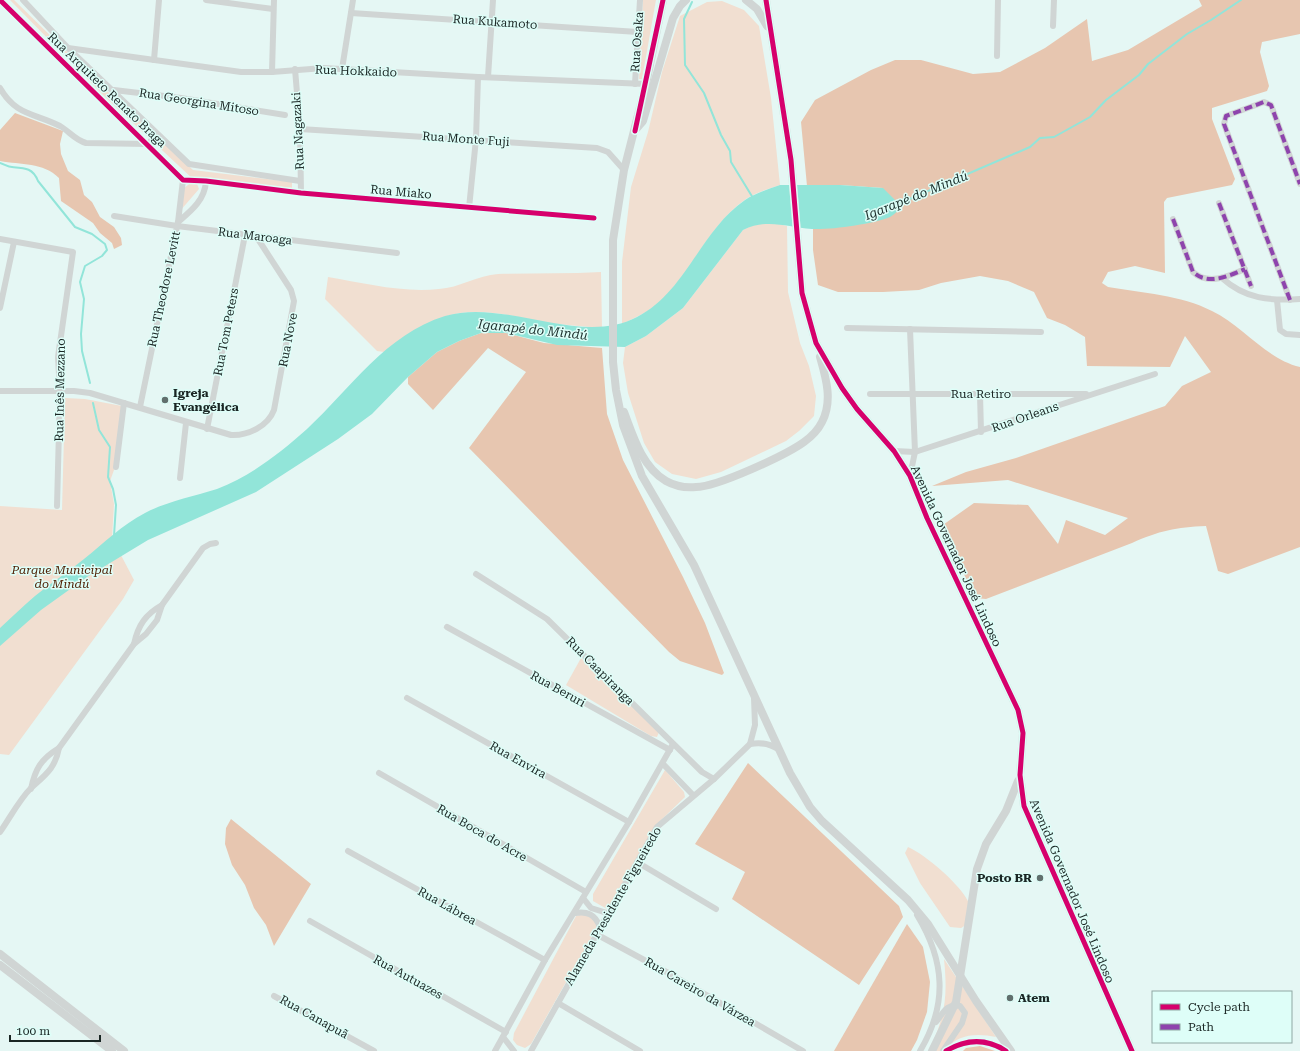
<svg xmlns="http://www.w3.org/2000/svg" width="1300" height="1051" font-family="'Roboto Serif',serif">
	<rect width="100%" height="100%" fill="#e5f7f4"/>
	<!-- green -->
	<g fill="#f1dfd1">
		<polygon points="10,0 14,0 107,91 193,170 292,182 292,188 200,178 196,181 199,189 180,211 183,189 194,180 103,95"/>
		<polygon points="643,0 656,0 642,79 639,79"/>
		<path d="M722,1L744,10L759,26L771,98L780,185C769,189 756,192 746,199C710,224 695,266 665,297C654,309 637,317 622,324V262L631,187L648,132L662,72L680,16L707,2Z"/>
		<polygon points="774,223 787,226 788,292 800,343 809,366 816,396 814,416 799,431 786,441 721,472 696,479 672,474 655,462 644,443 628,393 623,363 625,347 646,336 683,308 743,230 755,224"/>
		<path d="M601,272L602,328C583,326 563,325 544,322C512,316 476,306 444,317C422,324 403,338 384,352L377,351L325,299L328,277C364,283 402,293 439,289C459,288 478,275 498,274C532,273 567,274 601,272Z"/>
		<polygon points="65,398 85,399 122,406 114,470 110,481 114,504 112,538 134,580 123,599 9,755 0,754 0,506 62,510"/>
		<polygon points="581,658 659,732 657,737 651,736 566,685"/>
		<polygon points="665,770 684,792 685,797 659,822 607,909 593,901 593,894"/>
		<path d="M908,847C926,855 961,885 969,903C971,908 970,916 971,922L961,928L950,927L920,883L905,853Z"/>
		<polygon points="586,913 596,921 596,929 531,1044 525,1048 517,1045 513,1040 514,1033 576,916"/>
		<path d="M944,959L996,1037C976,1033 957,1034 944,1051H929C945,1016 948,998 944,959Z"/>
	</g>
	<!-- forest -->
	<g fill="#e7c6b0">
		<path d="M1199,0H1300V34L1262,42L1260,52L1269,86L1267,91L1212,108V119L1235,179L1232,185L1167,198L1164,202L1165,273L1135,266L1108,272L1102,283L1108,287C1142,293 1181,295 1212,311C1243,326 1266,359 1300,367V547L1228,574L1218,571L1206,526C1176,527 1159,531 1132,543L986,599L976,598L940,527L974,503L1028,505L1058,544L1066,520L1105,535L1128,518L1008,480L932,486L966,472L1016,458L1165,406L1182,386L1211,372L1185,336L1170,367L1087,366L1085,337L1065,325L1047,318L1034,292L1008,281L980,276L941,283L919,290L883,292H838L818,285L813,250V229L867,223L883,188L840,185L807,186L801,122L815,100L871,70L895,60H921L973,74L1000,72L1045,48L1087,19L1092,61L1128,50L1202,6Z"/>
		<path d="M15,113L63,131L60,144L61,154L68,171L80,180L84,195L92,202L100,217L114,227L121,238L122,245L114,249L112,243L100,233L93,223L61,201L59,178C43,162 21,165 0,161V130Z"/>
		<polygon points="481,333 506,333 544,343 602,348 607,414 623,460 683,577 705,623 724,673 722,675 680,661 669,652 469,448 526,372 488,348 433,410 408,384 408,377 437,352 459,341"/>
		<polygon points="748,763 899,906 903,917 859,985 732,899 745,872 695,844"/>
		<polygon points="231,819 311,884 274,946 266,925 254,908 245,885 232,865 225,844 226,828"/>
		<polygon points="907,924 923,947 930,982 927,1012 917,1040 911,1051 834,1051"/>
		<polygon points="980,1046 995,1051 963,1051 966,1048"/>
	</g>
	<!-- water -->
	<path fill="#92e5d9" d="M780,185H840L883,188L902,207C898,210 894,215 890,217C873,224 831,230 812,229C786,227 768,218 743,230L683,308L646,336L625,347L557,345L506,333H481L459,341L437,352L408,377L372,414L338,439L256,492L148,540L87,577L41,610L0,646V628C12,617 23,606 35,596C51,583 68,572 84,559C104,543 122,525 145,513C168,501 192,497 217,489C251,476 280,453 307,429C350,389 386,334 445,316C506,298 580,347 637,317C686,292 700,231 745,200C755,193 769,189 780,185Z"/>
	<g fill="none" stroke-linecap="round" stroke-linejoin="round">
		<!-- stream -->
		<g stroke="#92e5d9" stroke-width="2">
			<polyline points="692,2 684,19 685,65 704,93 721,135 730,151 731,162 753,198"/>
			<path d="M0,163C4,164 8,167 12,167C25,168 33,168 38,181L75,227L92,234L105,244L107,250L102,256L85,266L80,282L84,299L81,334L82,351L90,383"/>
			<polyline points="898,204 1030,147 1040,138 1054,137 1090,117 1106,100 1139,75 1148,64 1187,34 1211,20 1241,0"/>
			<polyline points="93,403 99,430 110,447 108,477 113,489 116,505 114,536"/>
		</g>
		<!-- minor -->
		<g stroke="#d0d5d4" stroke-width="6">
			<polyline points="0,0 183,180 206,181 301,193 594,218"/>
			<polyline points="23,0 68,48 189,164 300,181"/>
			<polyline points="206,0 273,9"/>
			<polyline points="351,13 638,32"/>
			<polyline points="1053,26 1054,0"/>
			<polyline points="68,48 241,72 272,72 324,68 478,77 646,84"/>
			<polyline points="997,56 998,0"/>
			<polyline points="154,60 159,0"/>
			<polyline points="295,69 300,129 301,193"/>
			<polyline points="342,69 353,0"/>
			<polyline points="272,72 274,0"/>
			<polyline points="488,77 493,0"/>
			<polyline points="635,84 640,0"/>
			<path d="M0,88C16,116 35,113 60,126C69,131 75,140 86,143L148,144L157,134"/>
			<polyline points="114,90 181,98 285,115"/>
			<polyline points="300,129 597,148 608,152 624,170"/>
			<polyline points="1219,203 1251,286"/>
			<polyline points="469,208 476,139 478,77"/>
			<polyline points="114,216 177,226 397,253"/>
			<path d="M1173,219L1193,272C1208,286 1229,276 1245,269"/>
			<path d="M178,222C191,211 205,200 206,181"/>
			<polyline points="0,239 73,252 58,357 60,392 57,506"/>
			<path d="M1222,278C1245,299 1270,301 1300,299"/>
			<polyline points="1277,300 1280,330 1286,334 1300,335"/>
			<polyline points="1290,300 1224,124 1226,116 1264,102 1271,105 1300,184"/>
			<polyline points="0,308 14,242"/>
			<polyline points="847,328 1041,332"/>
			<polyline points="910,329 915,452 910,476"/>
			<path d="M0,391H74L90,393L231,435C248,436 268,426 274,410L294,301L291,290L256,236"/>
			<polyline points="870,394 1086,394"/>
			<polyline points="980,394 981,432"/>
			<polyline points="140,407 178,222 183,180"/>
			<polyline points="207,429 245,235"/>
			<polyline points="894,451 915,452 1155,374"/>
			<polyline points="116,467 124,403"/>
			<polyline points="180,478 186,423"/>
			<polyline points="476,574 547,619 702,772 714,779"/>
			<polyline points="447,627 670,750"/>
			<path d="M134,644C138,625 146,614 162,605"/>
			<polyline points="407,698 629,822"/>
			<path d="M750,744C761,742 769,743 778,749"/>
			<polyline points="663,764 693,795"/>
			<polyline points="379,773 586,892"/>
			<path d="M31,789C35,769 41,759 59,748L134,644L146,634L157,620L162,605L203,548L210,544L216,543"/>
			<path d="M0,832C10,818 19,800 31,788C45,775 55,769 59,748"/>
			<polyline points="348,851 545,960"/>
			<polyline points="637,862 716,909"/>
			<polyline points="583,898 591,908 607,913"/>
			<path d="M575,913C587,911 595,914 600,927"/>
			<path d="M917,915C945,961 948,1004 920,1051"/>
			<polyline points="310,921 506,1032"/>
			<polyline points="596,934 672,975 803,1051"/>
			<polyline points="274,996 374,1051"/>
			<polyline points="558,1003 640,1051"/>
			<path d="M936,1022C943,1013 947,1003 960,1006L965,1013L962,1023L943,1051"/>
			<polyline points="503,1037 514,1051"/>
			<polyline points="495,1051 545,960 629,822 673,744"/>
			<polyline points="531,1051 657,827 714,779 750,744 755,725 754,698"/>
			<path d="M946,1051C966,1039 986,1038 1006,1051"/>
		</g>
		<!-- major -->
		<g stroke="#d0d5d4" stroke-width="8">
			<polyline points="663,0 646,84 624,170 613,240 613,362 616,390 623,425 642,476 694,565 790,773 810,807 822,821 908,900 928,924 976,1001 1011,1051"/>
			<polyline points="746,0 757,9 767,26"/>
			<polyline points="766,0 791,160 802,293 816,343 842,388 857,409 894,451 910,476 927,518 1018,710 1023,733 1020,775 1024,806 1132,1051"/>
			<polyline points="636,129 643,121 673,18 680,6 686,0"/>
			<path d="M624,412C633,436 642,467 666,481C675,486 686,488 696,487C717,487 786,455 804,442C811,437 818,430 822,422C833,401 826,378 820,357"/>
			<polyline points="0,954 124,1051"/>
			<polyline points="0,965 112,1051"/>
			<polyline points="932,1051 956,1002 977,869 986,844 1006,811 1018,781"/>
		</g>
		<!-- quiet -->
		<g stroke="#8e44ad" stroke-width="4" stroke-dasharray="8 4" stroke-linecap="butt">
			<polyline points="1219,203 1251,286"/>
			<path d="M1173,219L1193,272C1208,286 1229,276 1245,269"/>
			<polyline points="1290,300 1224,124 1226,116 1264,102 1271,105 1300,184"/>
		</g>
		<defs>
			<g id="cycleway">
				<polyline points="0,0 183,180 206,181 301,193 594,218"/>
				<polyline points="766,0 791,160 802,293 816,343 842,388 857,409 894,451 910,476 927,518 1018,710 1023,733 1020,775 1024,806 1132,1051"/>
				<polyline points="635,131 663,0"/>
				<path d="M946,1051C966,1039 986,1038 1006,1051"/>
			</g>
		</defs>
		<!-- cycleway casing -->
		<use href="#cycleway" stroke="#defef8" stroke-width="8"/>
		<!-- cycleway -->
		<use href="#cycleway" stroke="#d6006c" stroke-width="5"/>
	</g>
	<!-- markers -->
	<g fill="#616f6d" stroke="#defef8" stroke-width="1.5">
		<circle cx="165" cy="400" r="4"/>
		<circle cx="1040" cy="878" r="4"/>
		<circle cx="1010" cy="998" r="4"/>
	</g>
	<g text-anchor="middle" stroke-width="3" stroke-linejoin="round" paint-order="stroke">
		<!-- street labels -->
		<g font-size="12" fill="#1a2624" stroke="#defef8">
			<text transform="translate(495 22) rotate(4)" y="4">Rua Kukamoto</text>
			<text transform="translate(637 42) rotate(-86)" y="4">Rua Osaka</text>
			<text transform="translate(356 71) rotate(2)" y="4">Rua Hokkaido</text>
			<text transform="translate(107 90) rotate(44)" y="4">Rua Arquiteto Renato Braga</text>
			<text transform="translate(199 102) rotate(9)" y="4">Rua Georgina Mitoso</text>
			<text transform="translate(298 131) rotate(-93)" y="4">Rua Nagazaki</text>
			<text transform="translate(466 139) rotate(4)" y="4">Rua Monte Fuji</text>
			<text transform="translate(401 192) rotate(5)" y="4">Rua Miako</text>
			<text transform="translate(255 236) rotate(7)" y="4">Rua Maroaga</text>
			<text transform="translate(164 289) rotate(-78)" y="4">Rua Theodore Levitt</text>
			<text transform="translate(226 332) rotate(-79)" y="4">Rua Tom Peters</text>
			<text transform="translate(288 340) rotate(-79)" y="4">Rua Nove</text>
			<text transform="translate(60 390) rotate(-89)" y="4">Rua Inês Mezzano</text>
			<text x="981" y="398">Rua Retiro</text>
			<text transform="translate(1025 417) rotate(-19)" y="4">Rua Orleans</text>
			<text transform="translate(956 556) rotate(65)" y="4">Avenida Governador José Lindoso</text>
			<text transform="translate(600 671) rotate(45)" y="4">Rua Caapiranga</text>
			<text transform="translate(558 689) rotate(29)" y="4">Rua Beruri</text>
			<text transform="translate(518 760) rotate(29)" y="4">Rua Envira</text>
			<text transform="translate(482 833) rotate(30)" y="4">Rua Boca do Acre</text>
			<text transform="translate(1072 891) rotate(67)" y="4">Avenida Governador José Lindoso</text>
			<text transform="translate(447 906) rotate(29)" y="4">Rua Lábrea</text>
			<text transform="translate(613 906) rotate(-60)" y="4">Alameda Presidente Figueiredo</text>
			<text transform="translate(408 977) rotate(29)" y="4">Rua Autuazes</text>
			<text transform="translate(700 992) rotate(30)" y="4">Rua Careiro da Várzea</text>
			<text transform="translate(314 1017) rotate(29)" y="4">Rua Canapuã</text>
		</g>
		<!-- poi labels -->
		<g font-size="12" font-weight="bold" fill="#1a2624" stroke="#defef8" text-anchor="start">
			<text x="173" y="397">Igreja<tspan x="173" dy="14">Evangélica</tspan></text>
			<text x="1032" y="882" text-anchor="end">Posto BR</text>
			<text x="1018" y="1002">Atem</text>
		</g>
		<!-- park labels -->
		<g font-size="12" font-style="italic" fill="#502105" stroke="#defef8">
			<text x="62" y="574">Parque Municipal<tspan x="62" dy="14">do Mindú</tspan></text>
		</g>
		<!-- water labels -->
		<g font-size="13" font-style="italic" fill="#1b2f2c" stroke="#defef8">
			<text transform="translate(916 195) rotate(-22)" y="5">Igarapé do Mindú</text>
			<text transform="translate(533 329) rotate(6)" y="5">Igarapé do Mindú</text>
		</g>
	</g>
	<!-- legend -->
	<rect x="1152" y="991" width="140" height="52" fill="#defef8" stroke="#90a8a3"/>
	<rect x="1160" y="1004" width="20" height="6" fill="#d6006c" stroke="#90a8a3"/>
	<text x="1188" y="1011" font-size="12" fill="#1a2624">Cycle path</text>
	<rect x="1160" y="1024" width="20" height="6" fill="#8e44ad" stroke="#90a8a3"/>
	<text x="1188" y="1031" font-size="12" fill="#1a2624">Path</text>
	<!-- scale -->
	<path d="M10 1035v6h90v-6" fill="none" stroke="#1a2624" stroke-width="2"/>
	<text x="16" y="1035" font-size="12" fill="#1a2624" stroke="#defef8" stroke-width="3" paint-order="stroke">100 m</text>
</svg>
